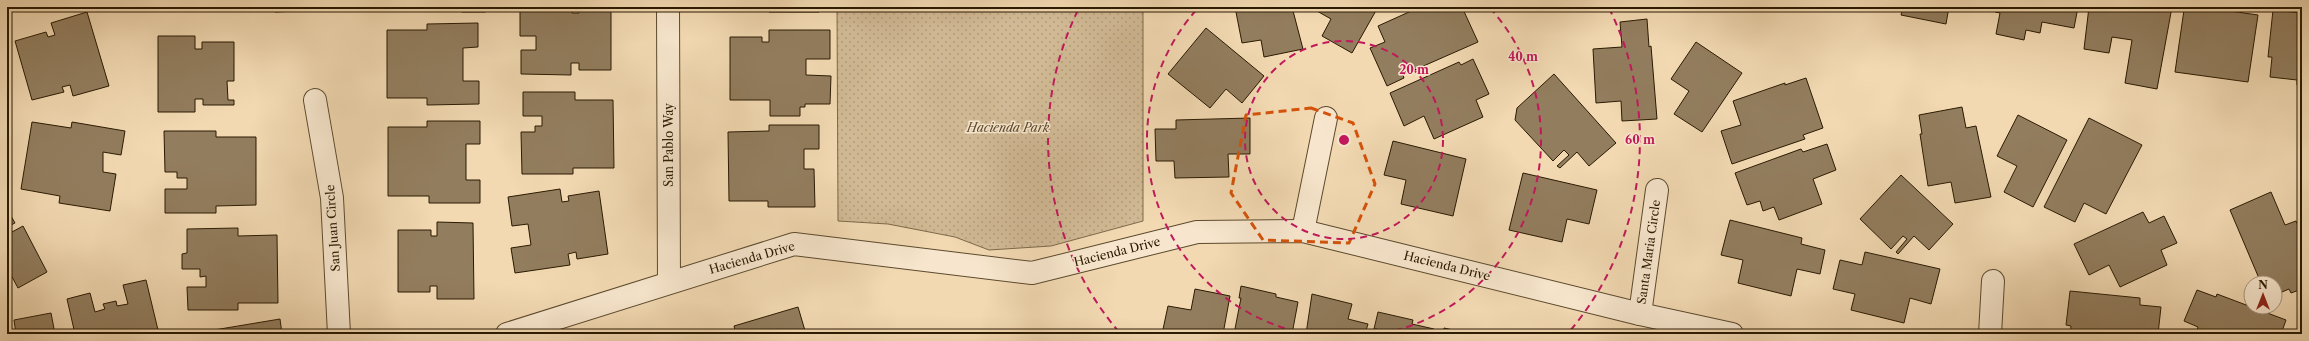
<svg xmlns="http://www.w3.org/2000/svg" width="2309" height="341" font-family="'Libre Caslon Text',serif">
	<defs>
		<pattern id="park-dots" width="8" height="8" patternUnits="userSpaceOnUse"><rect width="8" height="8" fill="#d0b994"/><path d="M2 2h.1M6 6h.1" fill="none" stroke="#b39e7e" stroke-width="1.8" stroke-linecap="round"/></pattern>
	</defs>
	<rect width="100%" height="100%" fill="#f2d9b2"/>
	<filter id="stains"><feTurbulence type="fractalNoise" baseFrequency=".005" numOctaves="4"/><feColorMatrix values="0 0 0 0 .2 0 0 0 0 .09 0 0 0 0 .02 0 0 0 .5 -.17"/></filter>
	<radialGradient id="worn" r=".72"><stop offset=".6" stop-color="#630" stop-opacity="0"/><stop offset="1" stop-color="#630" stop-opacity=".3"/></radialGradient>
	<!-- park -->
	<polygon fill="url(#park-dots)" stroke="#7d6a4b" points="837,7 1143,7 1143,221 1051,246 989,250 955,237 888,224 838,221"/>
	<!-- building -->
	<g fill="#927d5e" stroke="#2a1a02">
		<polygon points="216,7 241,7 241,10 216,11"/>
		<polygon points="275,7 298,7 298,11 275,12"/>
		<rect x="317" y="7" width="30" height="2"/>
		<rect x="462" y="7" width="23" height="5"/>
		<polygon points="520,7 572,7 572,13 579,13 579,7 611,7 611,70 579,70 579,63 571,63 571,75 521,74 521,50 536,50 536,36 520,36"/>
		<polygon points="760,7 819,7 819,12 769,12 769,8"/>
		<polygon points="1235,7 1292,7 1303,49 1264,57 1261,40 1242,43"/>
		<polygon points="1310,7 1378,7 1352,53 1322,36 1331,19"/>
		<polygon points="1420,7 1462,7 1478,42 1403,75 1404,78 1387,86 1370,48 1385,42 1378,26"/>
		<polygon points="1903,7 1949,7 1946,24 1901,15"/>
		<polygon points="1956,7 1976,7 1976,11"/>
		<polygon points="1996,7 2078,7 2074,28 2042,22 2040,33 2026,30 2024,40 1996,34 2000,13 1995,12"/>
		<polygon points="2089,7 2172,7 2157,89 2125,83 2132,40 2112,37 2109,53 2084,49"/>
		<polygon points="2178,7 2224,7 2223,10 2258,15 2248,82 2175,72 2184,10 2178,9"/>
		<polygon points="2273,10 2302,13 2302,85 2297,85 2297,80 2270,77 2272,57 2268,57"/>
		<polygon points="87,12 109,86 73,96 70,85 62,87 64,92 32,100 15,41 46,32 48,37 55,35 51,23"/>
		<polygon points="1647,19 1649,47 1651,46 1657,119 1622,121 1621,101 1596,103 1593,49 1622,47 1620,22"/>
		<polygon points="478,23 478,47 463,48 463,81 479,81 479,104 427,105 427,98 387,98 387,30 427,30 427,24"/>
		<polygon points="1206,28 1264,76 1242,103 1226,89 1210,108 1168,74"/>
		<polygon points="769,30 830,30 830,59 806,59 806,75 831,76 830,104 805,104 805,107 800,107 800,116 770,116 770,100 730,100 730,37 762,37 762,42 769,42"/>
		<polygon points="158,36 195,36 195,49 202,49 202,42 234,42 234,81 227,81 228,100 234,100 234,105 203,105 203,99 195,99 195,112 158,112"/>
		<polygon points="1696,42 1742,73 1702,132 1674,114 1689,91 1671,79"/>
		<polygon points="1473,59 1489,94 1476,100 1483,117 1434,139 1424,116 1404,126 1390,93 1459,62 1461,65"/>
		<polygon points="1554,74 1616,143 1589,166 1577,152 1560,168 1557,166 1569,155 1564,150 1553,161 1515,120 1517,108"/>
		<polygon points="1806,78 1823,128 1803,135 1805,139 1732,164 1721,131 1741,125 1733,101 1785,83 1785,85"/>
		<polygon points="523,92 575,92 575,100 613,100 614,168 573,168 573,174 522,174 521,132 535,132 535,126 542,126 542,116 523,116"/>
		<polygon points="1962,107 1966,128 1976,126 1991,197 1955,203 1951,182 1928,186 1920,134 1922,134 1919,115"/>
		<polygon points="2018,115 2067,140 2033,207 2004,192 2017,166 1997,156"/>
		<polygon points="1250,118 1250,154 1228,154 1229,177 1175,178 1174,161 1156,161 1155,129 1176,129 1176,120"/>
		<polygon points="2089,118 2142,145 2106,214 2084,203 2075,222 2044,207"/>
		<polygon points="427,121 480,121 480,144 466,144 466,180 480,180 480,203 429,203 429,196 388,196 388,127 427,127"/>
		<polygon points="32,122 71,128 72,122 125,131 121,155 103,152 103,172 116,174 110,211 59,203 60,196 21,189"/>
		<polygon points="769,125 819,125 819,149 804,149 804,169 814,169 815,207 768,207 768,201 729,201 728,132 769,131"/>
		<polygon points="164,131 216,131 216,137 256,137 256,205 216,206 216,213 165,213 165,189 187,189 187,178 177,178 177,172 165,172"/>
		<polygon points="1393,141 1466,159 1453,216 1401,204 1406,180 1384,175"/>
		<polygon points="1827,144 1836,170 1813,179 1822,204 1779,220 1774,207 1763,211 1760,201 1747,205 1735,173 1801,149 1803,152"/>
		<polygon points="1523,173 1597,190 1589,224 1567,219 1562,242 1509,230"/>
		<polygon points="1901,175 1953,224 1929,250 1914,236 1898,254 1896,252 1907,239 1903,236 1891,249 1860,219"/>
		<polygon points="560,189 562,202 569,201 568,196 599,191 608,254 577,259 576,252 568,254 570,265 515,273 511,248 531,245 528,224 512,226 508,197"/>
		<polygon points="2271,192 2285,225 2296,221 2302,234 2302,289 2291,293 2289,289 2275,295 2275,283 2261,283 2230,210"/>
		<polygon points="7,209 15,223 9,226 12,232 23,226 47,272 18,288 11,275 7,277"/>
		<polygon points="2143,212 2149,223 2164,216 2177,243 2161,250 2167,265 2120,287 2109,265 2089,275 2074,244"/>
		<polygon points="1730,220 1802,238 1801,244 1825,250 1820,274 1797,269 1791,296 1738,283 1743,260 1721,255"/>
		<polygon points="437,222 473,223 474,299 437,299 437,286 430,286 430,292 398,292 398,230 431,230 431,236 437,236"/>
		<polygon points="238,228 238,236 277,235 278,303 238,303 238,310 188,310 187,287 206,287 206,276 200,277 200,269 182,269 182,254 187,253 187,229"/>
		<polygon points="1865,252 1940,269 1931,304 1910,298 1904,323 1851,310 1855,294 1833,289 1840,260 1862,265"/>
		<polygon points="146,280 158,330 155,330 156,334 75,334 67,299 90,293 95,312 105,309 103,304 116,301 117,306 128,304 123,285"/>
		<polygon points="1241,286 1276,294 1276,297 1298,302 1292,334 1234,334 1241,298 1239,298"/>
		<polygon points="1195,289 1230,296 1223,334 1162,334 1168,306 1191,310"/>
		<polygon points="2197,290 2216,297 2217,294 2286,320 2281,334 2196,334 2198,327 2184,321"/>
		<polygon points="2070,291 2140,298 2140,305 2161,307 2158,334 2070,334 2071,326 2066,325"/>
		<polygon points="1312,294 1352,304 1348,319 1368,324 1365,334 1306,334"/>
		<polygon points="798,307 806,334 736,334 734,326"/>
		<polygon points="1378,312 1413,320 1412,324 1434,329 1433,334 1376,334 1377,329 1374,329"/>
		<polygon points="51,313 55,334 16,334 14,320"/>
		<polygon points="280,319 282,334 209,334 208,331"/>
		<polygon points="1444,328 1471,334 1443,334"/>
	</g>
	<g fill="none" stroke-linecap="round" stroke-linejoin="round">
		<defs>
			<g id="minor">
				<polyline points="668,7 669,282"/>
				<polyline points="315,100 332,198 339,334"/>
				<polyline points="1303,231 1326,118"/>
				<polyline points="1640,314 1657,190"/>
				<polyline points="507,334 794,244 1032,273 1197,232 1303,231 1640,314 1732,334"/>
				<polyline points="1990,334 1993,281"/>
			</g>
		</defs>
		<!-- minor casing -->
		<use href="#minor" stroke="#5c4a2e" stroke-width="24"/>
		<!-- minor -->
		<use href="#minor" stroke="#f7e6cd" stroke-width="22"/>
	</g>
	<!-- marked area -->
	<path fill="none" stroke="#d5530b" stroke-width="3" stroke-dasharray="8 5" stroke-linejoin="round" d="M1311,108L1353,123L1375,184L1349,243L1263,240L1231,193L1246,115Z"/>
	<!-- distance rings -->
	<g fill="none" stroke="#c2185b" stroke-width="2" stroke-dasharray="7 5">
		<circle cx="1344" cy="140" r="99"/>
		<path d="M1308 334A197 197 0 0 1 1198 8M1490 8A197 197 0 0 1 1380 334"/>
		<path d="M1119 332A296 296 0 0 1 1079 8M1609 8A296 296 0 0 1 1569 332"/>
	</g>
	<g text-anchor="middle" stroke-width="3" stroke-linejoin="round" paint-order="stroke">
		<!-- park labels -->
		<g font-size="12" font-style="italic" fill="#5c4a2e" stroke="#f7e6cd">
			<text x="1008" y="132">Hacienda Park</text>
		</g>
		<!-- street labels -->
		<g font-size="12" fill="#2a1a02" stroke="#f7e6cd">
			<text transform="translate(669 145) rotate(-90)" y="4">San Pablo Way</text>
			<text transform="translate(333 228) rotate(-94)" y="4">San Juan Circle</text>
			<text transform="translate(1117 252) rotate(-14)" y="4">Hacienda Drive</text>
			<text transform="translate(1649 252) rotate(-82)" y="4">Santa Maria Circle</text>
			<text transform="translate(752 258) rotate(-16)" y="4">Hacienda Drive</text>
			<text transform="translate(1447 266) rotate(14)" y="4">Hacienda Drive</text>
		</g>
	</g>
	<circle cx="1344" cy="140" r="6" fill="#c2185b" stroke="#f7e6cd" stroke-width="2"/>
	<g font-size="12" text-anchor="middle" font-weight="bold" fill="#c2185b" stroke="#f7e6cd" stroke-width="3" stroke-linejoin="round" paint-order="stroke">
		<text x="1523" y="61">40 m</text>
		<text x="1414" y="74">20 m</text>
		<text x="1640" y="144">60 m</text>
	</g>
	<!-- margin -->
	<rect width="2309" height="341" fill="none" stroke="#f2d9b2" stroke-width="24"/>
	<rect x="8" y="8" width="2293" height="325" fill="none" stroke="#2a1a02" stroke-width="2"/>
	<rect x="12" y="12" width="2285" height="317" fill="none" stroke="#2a1a02"/>
	<!-- north arrow -->
	<g transform="translate(2263 295)"><circle r="19" fill="#f7e6cd" stroke="#a5947c"/>
	<path d="M0-3L7 15L0 10L-7 15Z" fill="#8f2418"/>
	<text y="-6" font-size="11" font-weight="bold" text-anchor="middle" fill="#2a1a02">N</text>
	</g>
	<rect width="100%" height="100%" filter="url(#stains)"/>
	<rect width="100%" height="100%" fill="url(#worn)"/>
</svg>
